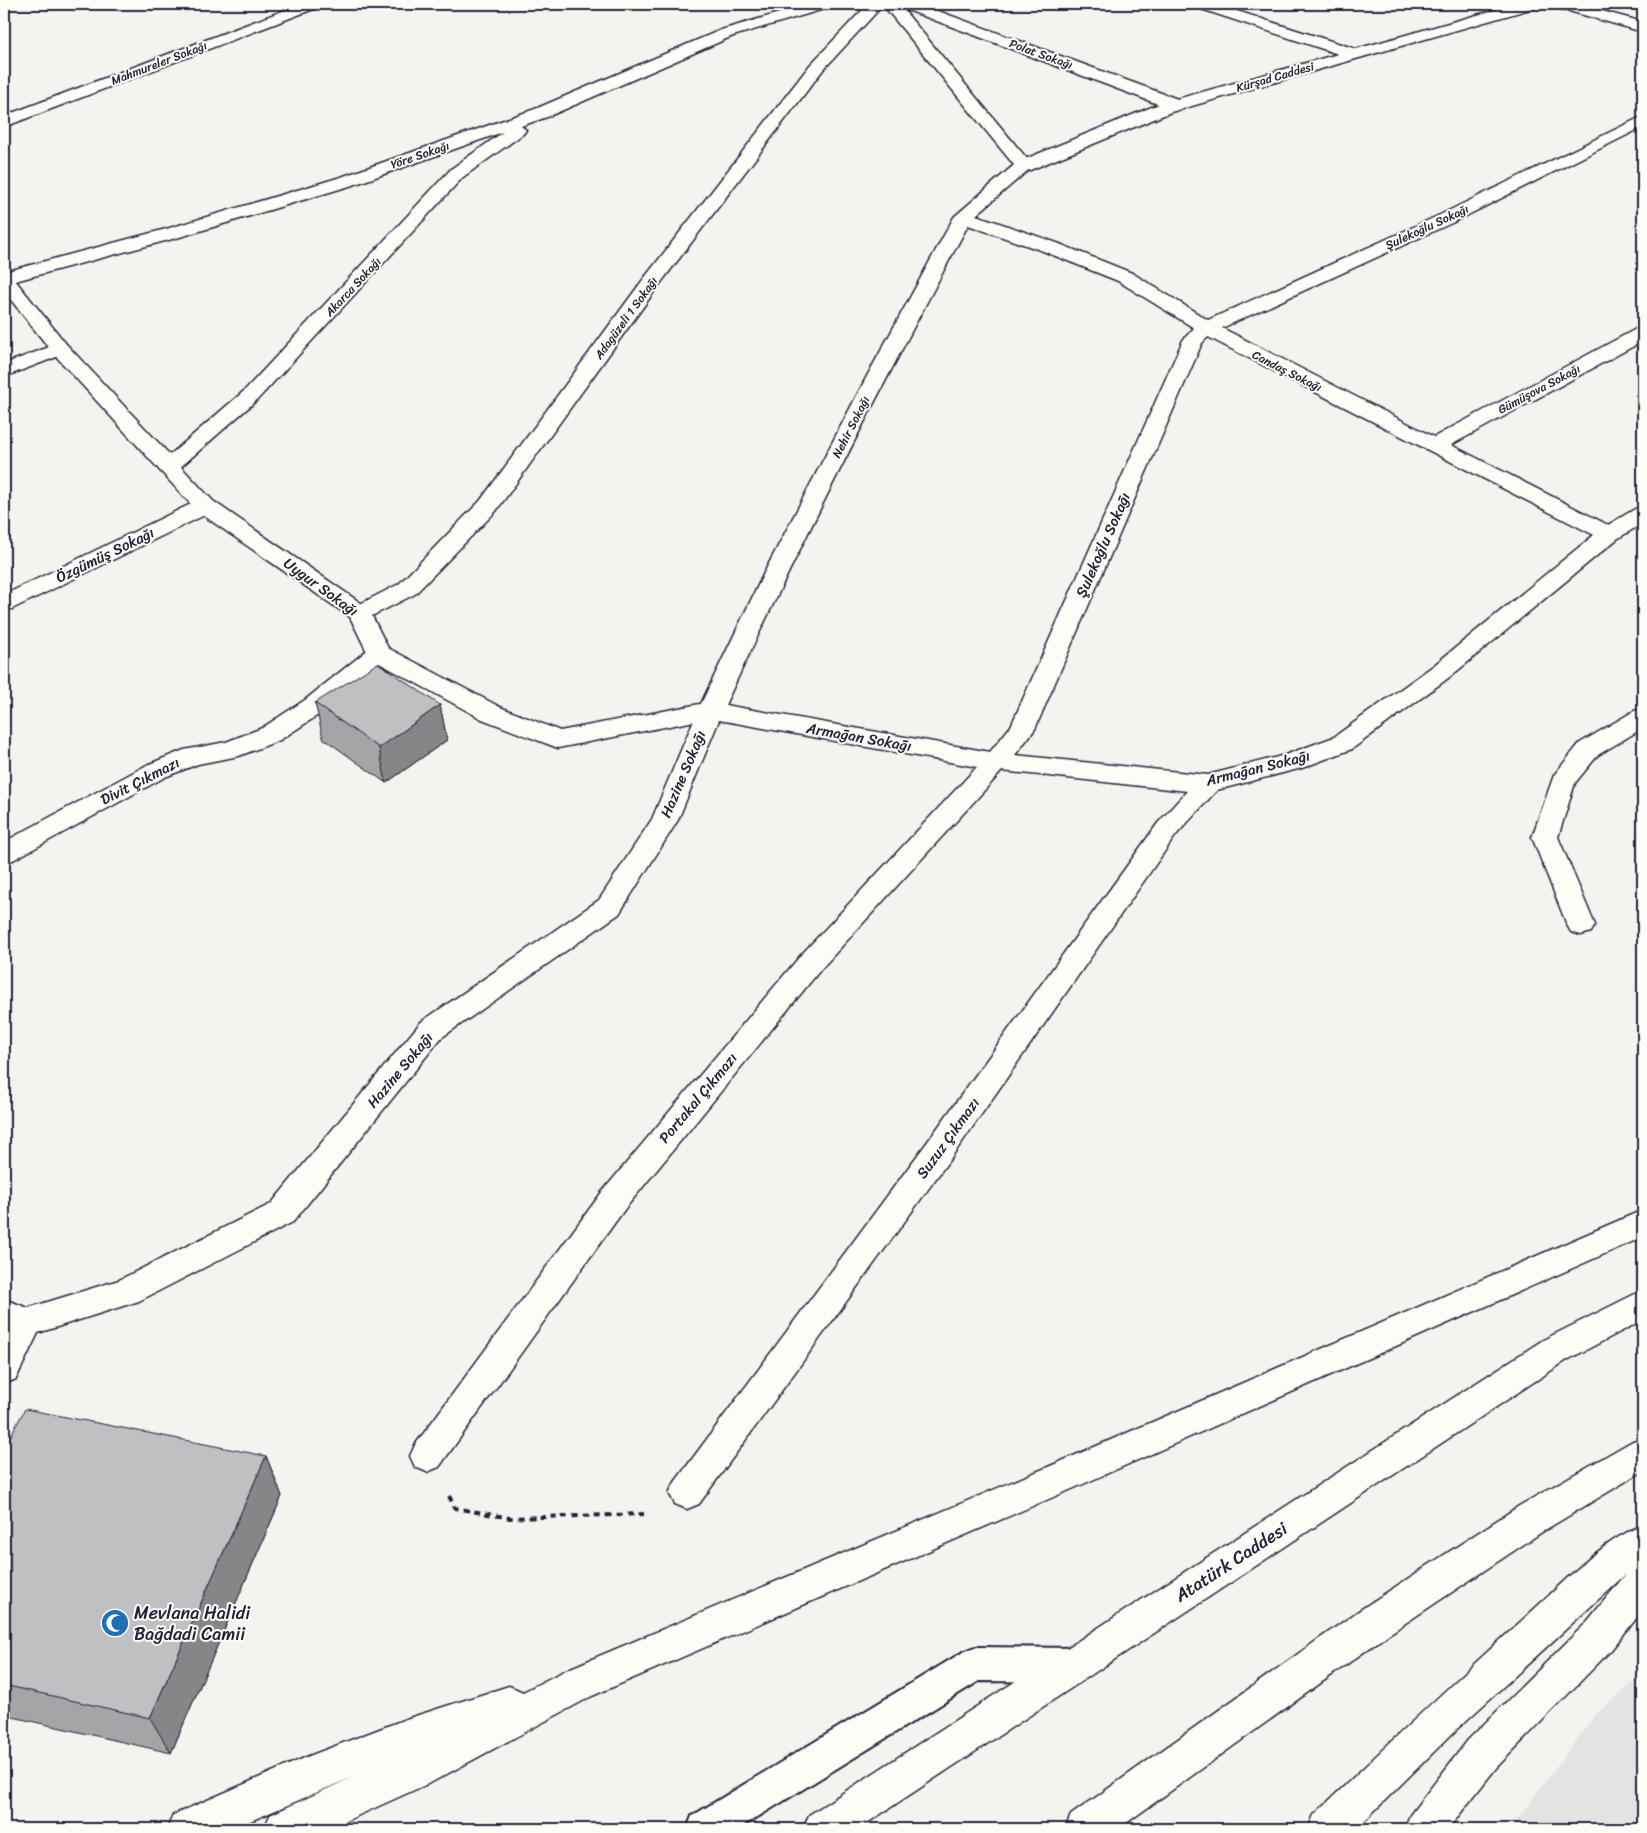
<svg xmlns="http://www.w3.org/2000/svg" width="1647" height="1833" font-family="Sriracha,sans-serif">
	<rect width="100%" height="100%" fill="#f4f3ef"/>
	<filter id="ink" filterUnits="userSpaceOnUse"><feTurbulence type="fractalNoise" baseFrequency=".02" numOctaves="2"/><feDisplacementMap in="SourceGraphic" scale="10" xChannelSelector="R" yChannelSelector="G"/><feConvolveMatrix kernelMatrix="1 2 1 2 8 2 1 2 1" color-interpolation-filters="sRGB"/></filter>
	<g filter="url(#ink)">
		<!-- built -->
		<polygon fill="#e4e3e2" points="1643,1674 1643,1829 1510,1829 1595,1715"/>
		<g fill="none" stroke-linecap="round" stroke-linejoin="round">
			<defs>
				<polygon id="service" points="975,1647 1075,1648 1087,1653 1092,1665 1087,1677 1075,1682 979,1681 738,1829 687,1829 692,1816 963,1652"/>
				<g id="minor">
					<polygon points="301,4 322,4 319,7 4,127 4,116"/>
					<polygon points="810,4 834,4 831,7 733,36 547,117 521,126 526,130 523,134 463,177 258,399 176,471 168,472 160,471 157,466 244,391 451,169 503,132 353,185 180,237 4,284 4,272 166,229 341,177 535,109 721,30"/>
					<path d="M868,4H919L1183,101L1185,105L1183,109H1171L902,8L1033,166L976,215L1057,243L1132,273L1208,320L1442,214L1643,116V127L1454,222L1222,328L1434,437L1636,329L1643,327V341L1451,445L1608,525L1635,509L1643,507V523L1617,539L1451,676L1352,749L1302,768L1217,790L1176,835L953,1155L699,1504L687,1509L675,1504L669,1493L675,1482L931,1137L1158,823L1187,791L1002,771L821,969L624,1210L439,1467L427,1472L415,1467L410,1456L415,1445L602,1192L801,955L977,767L719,720L678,820L619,914L441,1038L293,1222L139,1301L38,1333L16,1379L4,1384V1335L7,1329L4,1327V1299L28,1308L119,1280L271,1204L421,1022L599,900L652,819L698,710L764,573L866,378L954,217L1014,165L883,5L822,71L656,289L496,511L415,594L368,618L360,620L352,618L348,613L352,608L399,584L480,501L642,281L810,65ZM968,225L1043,251L1118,281L1194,328L1183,340L1011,726L990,752L725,705C801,542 883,383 968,225ZM1208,337L1594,535L1433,666L1334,737L1285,755L1208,775L1015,755L1035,729L1202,343Z"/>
					<polygon points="1552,4 1576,4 1643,22 1643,32 1555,7"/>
					<polygon points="60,343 67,345 70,349 67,353 4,377 4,364"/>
					<polygon points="205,499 213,501 216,506 213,511 12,609 4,611 4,595 197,501"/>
					<polygon points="378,645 386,648 390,653 386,658 323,712 280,740 239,756 198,764 165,777 13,860 4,862 4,842 147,765 184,750 226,742 262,728 305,700 370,648"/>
					<polygon points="1643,709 1643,728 1598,755 1575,783 1558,837 1595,925 1591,932 1581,935 1571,932 1567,925 1532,837 1554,775 1580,743 1634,711"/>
				</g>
				<g id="tertiary">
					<polygon points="1192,4 1215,4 1356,49 1516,4 1540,4 1537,7 1171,112 1030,170 1024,171 1018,170 1015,166 1018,162 1159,104 1338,54 1195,7"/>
					<polygon points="4,273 11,275 67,345 213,501 368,608 388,648 500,707 560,731 710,702 719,704 722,710 719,716 710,718 558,748 482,719 370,658 350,617 197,511 53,353 4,291"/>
				</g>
				<g id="primary">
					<polygon points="1643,1210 1643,1237 1072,1489 592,1696 432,1782 328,1829 264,1829 270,1815 353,1777 232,1829 167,1829 173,1815 309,1756 406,1719 509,1686 523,1692 566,1670 1048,1467"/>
					<polygon points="1643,1290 1643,1320 1567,1360 858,1829 803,1829 809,1815 1543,1340"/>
					<polygon points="1643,1437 1643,1471 1545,1530 1386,1636 1118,1829 1065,1829 1071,1815 1360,1610 1519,1506 1631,1442"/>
					<path d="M1643,1525V1563L1636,1567L1643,1565V1610L1611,1650L1496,1768L1448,1829H1404L1410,1815L1468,1740L1585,1624L1626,1574L1456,1730L1356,1829H1308L1314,1815C1385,1747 1457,1679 1530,1613C1564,1583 1599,1542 1643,1525Z"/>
				</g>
			</defs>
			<!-- service casing -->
			<use href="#service" stroke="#22223b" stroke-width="4"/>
			<!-- minor casing -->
			<use href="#minor" stroke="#22223b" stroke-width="3"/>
			<!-- tertiary casing -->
			<use href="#tertiary" stroke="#22223b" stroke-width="3"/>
			<!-- primary casing -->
			<use href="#primary" stroke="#22223b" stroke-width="3"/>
			<!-- path -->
			<polyline stroke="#22223b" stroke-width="4" stroke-dasharray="6 5" stroke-linecap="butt" points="449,1496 455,1508 510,1518 644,1514"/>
			<!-- service -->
			<use href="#service" fill="#fdfcf7" fill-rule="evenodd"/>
			<!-- minor -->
			<use href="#minor" fill="#fdfcf7" fill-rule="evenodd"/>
			<!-- tertiary -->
			<use href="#tertiary" fill="#fdfcf7" fill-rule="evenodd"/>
			<!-- primary -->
			<use href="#primary" fill="#fdfcf7" fill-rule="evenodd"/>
		</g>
		<!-- wall -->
		<g fill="#a5a4a7" stroke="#22223b">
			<polygon points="315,703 440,705 447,740 386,783 323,738"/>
			<polygon points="4,1448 266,1456 282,1496 171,1753 4,1715"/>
		</g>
		<!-- shaded-wall -->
		<g fill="#868688" stroke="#22223b">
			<polygon points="440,705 447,740 386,783 379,748"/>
			<polygon points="266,1456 282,1496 171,1753 150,1718"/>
		</g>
		<!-- building -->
		<g fill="#c0bfc2" stroke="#22223b">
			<polygon points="378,663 440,705 379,748 315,703"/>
			<polygon points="25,1409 266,1456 150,1718 4,1685 4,1448"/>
		</g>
	</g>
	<!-- icons -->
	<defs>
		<symbol id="mosque-disc" viewBox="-11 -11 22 22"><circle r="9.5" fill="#1f6fb2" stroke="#fdfcf7"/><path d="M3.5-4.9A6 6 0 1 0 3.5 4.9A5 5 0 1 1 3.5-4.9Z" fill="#fff"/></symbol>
	</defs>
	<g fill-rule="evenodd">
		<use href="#mosque-disc" x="99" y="1607" width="32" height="32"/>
	</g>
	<g text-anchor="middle" stroke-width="4" stroke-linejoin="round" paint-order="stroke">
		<!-- far-street labels -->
		<g font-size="12" fill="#22223b" stroke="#fdfcf7">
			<text transform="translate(1041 54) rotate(20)" y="4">Polat Sokağı</text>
			<text transform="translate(159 63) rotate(-21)" y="4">Mahmureler Sokağı</text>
			<text transform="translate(1275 77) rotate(-16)" y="4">Kürşad Caddesi</text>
			<text transform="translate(420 155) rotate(-19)" y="4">Yöre Sokağı</text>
			<text transform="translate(1427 227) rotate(-25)" y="4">Şulekoğlu Sokağı</text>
			<text transform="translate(353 287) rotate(-47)" y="4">Akarca Sokağı</text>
			<text transform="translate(626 318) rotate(-54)" y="4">Adagüzeli 1 Sokaḡı</text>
			<text transform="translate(1287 371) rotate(27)" y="4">Candaş Sokağı</text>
			<text transform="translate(1539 389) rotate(-28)" y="4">Gümüşova Sokağı</text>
			<text transform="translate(851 427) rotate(-63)" y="4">Nehir Sokağı</text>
		</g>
		<!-- street labels -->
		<g font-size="15" fill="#22223b" stroke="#fdfcf7">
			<text transform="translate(1103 545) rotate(-66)" y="5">Şulekoğlu Sokaḡı</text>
			<text transform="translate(105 555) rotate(-26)" y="5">Özgümüş Sokağı</text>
			<text transform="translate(321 587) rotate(36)" y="5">Uygur Sokağı</text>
			<text transform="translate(859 737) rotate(10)" y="5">Armaḡan Sokaḡı</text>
			<text transform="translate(1258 768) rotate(-14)" y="5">Armaḡan Sokaḡı</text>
			<text transform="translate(683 774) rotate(-67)" y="5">Hazine Sokaḡı</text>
			<text transform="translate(140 781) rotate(-27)" y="5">Divit Çıkmazı</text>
			<text transform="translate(400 1070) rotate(-50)" y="5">Hazine Sokaḡı</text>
			<text transform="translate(698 1098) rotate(-50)" y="5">Portakal Çıkmazı</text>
			<text transform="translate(948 1138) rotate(-54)" y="5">Suzuz Çıkmazı</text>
		</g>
		<!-- near-street labels -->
		<g font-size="18" fill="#22223b" stroke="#fdfcf7">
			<text transform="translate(1231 1562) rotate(-33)" y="6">Atatürk Caddesi</text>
		</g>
		<!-- near-poi labels -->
		<g font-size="18" fill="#22223b" stroke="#fdfcf7" text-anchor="start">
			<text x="134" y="1619">Mevlana Halidi<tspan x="134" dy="21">Bağdadi Camii</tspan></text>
		</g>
	</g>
	<!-- margin -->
	<rect width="1647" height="1833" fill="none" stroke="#fdfcf7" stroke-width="20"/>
	<rect x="10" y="10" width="1627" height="1813" fill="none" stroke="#22223b" stroke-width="2" filter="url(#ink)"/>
</svg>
